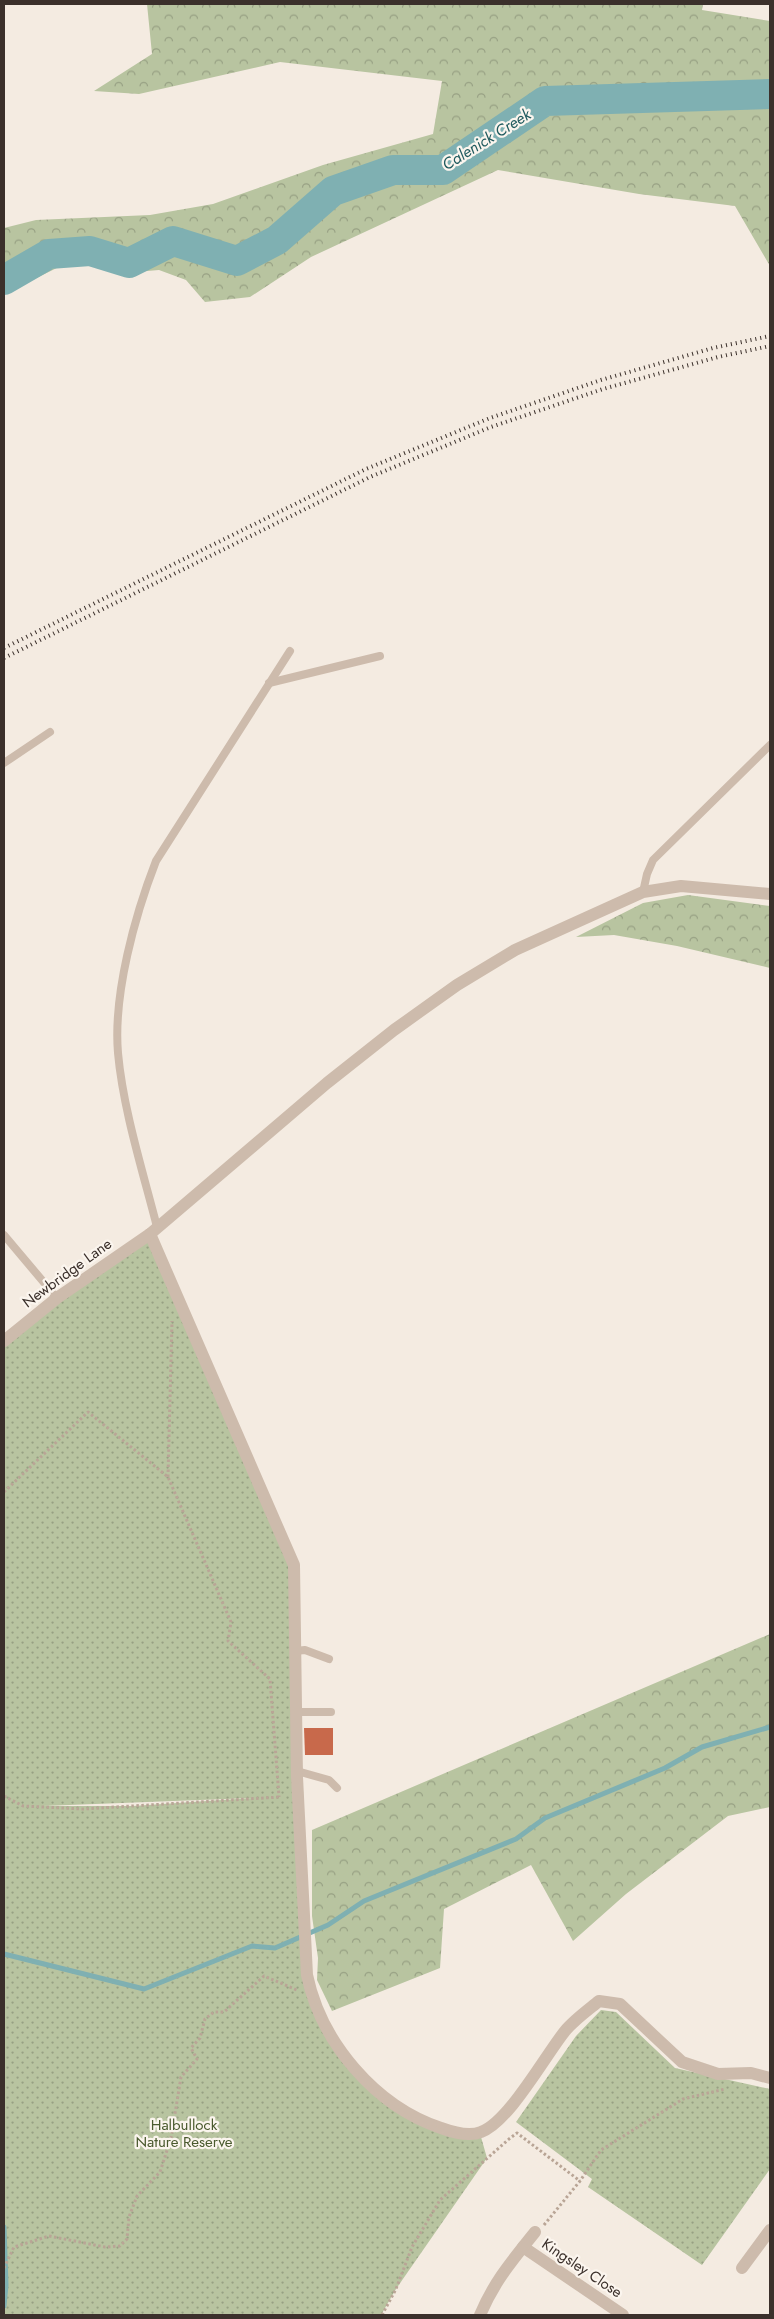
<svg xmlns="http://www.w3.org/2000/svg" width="774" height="2319" font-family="Jost,sans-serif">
	<defs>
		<pattern id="grass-dots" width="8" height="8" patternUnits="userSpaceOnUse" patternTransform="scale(1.25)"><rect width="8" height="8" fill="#b8c4a0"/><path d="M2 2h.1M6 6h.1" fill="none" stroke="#97a083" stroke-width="1.8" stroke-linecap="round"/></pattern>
		<pattern id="forest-crowns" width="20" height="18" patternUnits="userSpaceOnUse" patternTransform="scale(1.25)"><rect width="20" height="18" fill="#b8c4a0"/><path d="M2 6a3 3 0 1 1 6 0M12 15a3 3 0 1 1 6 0" fill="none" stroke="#97a083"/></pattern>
	</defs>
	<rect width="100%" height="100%" fill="#f4ebe1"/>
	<!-- grass -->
	<g fill="url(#grass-dots)" fill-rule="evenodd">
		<path d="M150,1234L294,1565L311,1990L350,2061L412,2114L481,2137L487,2158L396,2289L381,2315H4V1342ZM252,1798L133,1806H43Z"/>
		<polygon points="601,2010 616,2012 675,2068 770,2089 770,2169 702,2265 588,2187 592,2179 516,2122 576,2036"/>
	</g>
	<!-- forest -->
	<g fill="url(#forest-crowns)">
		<polygon points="147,4 703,4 702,10 770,21 770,266 735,206 639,194 498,170 311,257 250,297 205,302 186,280 159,270 124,273 73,260 4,294 4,228 36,220 150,215 213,204 323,165 433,134 442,81 280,62 139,94 94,91 152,54"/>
		<polygon points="688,895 770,906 770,968 677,946 614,935 576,937 643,903"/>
		<polygon points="770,1634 770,1807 728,1816 626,1894 573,1941 531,1865 444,1909 440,1968 332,2011 317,1980 318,1958 312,1916 312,1830"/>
	</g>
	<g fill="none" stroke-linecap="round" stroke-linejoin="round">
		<!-- stream -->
		<g stroke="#7fb0b2" stroke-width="5">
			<polyline points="4,1954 144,1989 252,1946 275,1948 328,1925 364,1901 516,1839 545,1818 665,1768 702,1747 770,1727"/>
			<polyline points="4,2227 6,2285 4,2306"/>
		</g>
		<!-- river -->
		<polyline stroke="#7fb0b2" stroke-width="30" points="4,280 49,254 90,251 129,263 173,241 237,261 277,240 333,191 393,170 443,170 545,101 770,94"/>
	</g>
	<!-- building -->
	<polygon fill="#c8694b" points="304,1728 333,1728 333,1755 305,1755"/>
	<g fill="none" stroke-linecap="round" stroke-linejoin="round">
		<!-- path -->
		<g stroke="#b9a596" stroke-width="3" stroke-dasharray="2.5 2.5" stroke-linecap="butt">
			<polyline points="168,1477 172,1321"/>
			<polyline points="4,1492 88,1412 168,1477 231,1622 228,1641 270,1679 279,1797"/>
			<polyline points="4,1796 23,1806 83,1809 280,1797"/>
			<polyline points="544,2225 580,2181 601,2150 683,2099 725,2089"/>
			<polyline points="4,2268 14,2247 49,2236 105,2247 120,2246 127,2239 129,2217 137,2196 160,2172 171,2138 181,2077 197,2059 191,2048 200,2038 205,2019 214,2012 224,2012 264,1976 297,1990"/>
			<polyline points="382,2315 396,2289 412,2247 440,2200 509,2139 517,2133 580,2181"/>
		</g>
		<!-- lane -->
		<g stroke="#cdbbac" stroke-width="8">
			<polyline points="269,683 380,656"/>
			<polyline points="4,763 50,732"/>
			<polyline points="643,892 647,874 653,860 770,745"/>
			<path d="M157,1227C143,1172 123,1109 118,1053C113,994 135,915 156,861L290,651"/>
			<polyline points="4,1235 57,1298"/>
			<polyline points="295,1651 305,1650 329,1659"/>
			<polyline points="296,1712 331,1712"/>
			<polyline points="297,1771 329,1780 337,1788"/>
		</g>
		<!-- street -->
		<g stroke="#cdbbac" stroke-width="12">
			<path d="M150,1234L294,1565L297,1777L307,1975C321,2042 375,2106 441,2128C452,2132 469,2137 481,2132C508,2123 545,2056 565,2031C574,2020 588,2010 599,2001L620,2004L682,2062L718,2074L751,2073L770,2078"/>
			<polyline points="4,1341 57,1298 150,1234 327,1083 394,1030 457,985 515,950 643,892 681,886 770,894"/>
			<polyline points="523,2247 623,2315"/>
			<polyline points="742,2268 770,2230"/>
			<path d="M480,2315C495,2280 512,2261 535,2232"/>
		</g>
		<!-- rail -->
		<g stroke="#3b302b" stroke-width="4" stroke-dasharray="1 4" stroke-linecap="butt">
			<polyline points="4,648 366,469 490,418 601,380 713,348 770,336"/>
			<polyline points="4,658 370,477 491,427 603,389 718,357 770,346"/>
		</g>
	</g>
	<g text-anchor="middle" stroke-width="4.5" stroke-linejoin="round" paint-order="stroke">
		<!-- street labels -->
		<g font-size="15" fill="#3b302b" stroke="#fbf5ee">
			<text transform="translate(67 1273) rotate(-36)" y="5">Newbridge Lane</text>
			<text transform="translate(582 2268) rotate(34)" y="5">Kingsley Close</text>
		</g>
		<!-- park labels -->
		<g font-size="15" fill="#4a5a2e" stroke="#fbf5ee">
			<text x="184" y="2130">Halbullock<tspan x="184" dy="17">Nature Reserve</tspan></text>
		</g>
		<!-- water labels -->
		<g font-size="16" font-style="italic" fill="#1f5a5e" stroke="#fbf5ee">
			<text transform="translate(486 139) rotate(-32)" y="6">Calenick Creek</text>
		</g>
	</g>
	<!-- border -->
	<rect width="774" height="2319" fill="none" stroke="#3b302b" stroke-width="10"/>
</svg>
